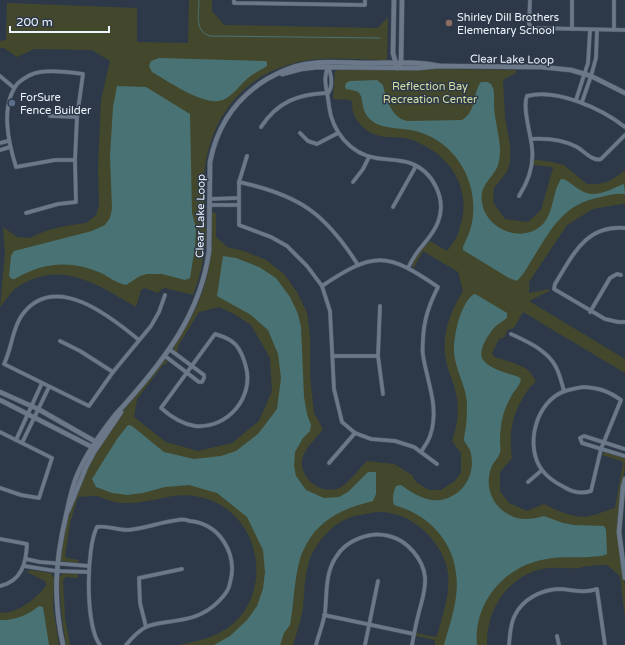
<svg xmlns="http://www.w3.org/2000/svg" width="625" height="645" font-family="'Varela Round',sans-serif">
	<rect width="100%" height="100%" fill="#2d3948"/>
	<!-- green -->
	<g fill="#43482c">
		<path d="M189,0H212V11L224,25L378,28L388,17L387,60C357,60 320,55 291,64C237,79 205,127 204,182C204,200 206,218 206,236C205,256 200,276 193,295L165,288L160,290L158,293L145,288L141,290L136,307C97,284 60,258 16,288C10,293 5,301 0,307L5,253L3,227L17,237L29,238L48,230L65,226L86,223L96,215L99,205L98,168L101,100L110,61L92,50L34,49L17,57L4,48H0V41L6,40L7,3L137,8V42L188,43Z"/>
		<path d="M438,69L516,70V73L503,80L505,117L510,145V162L507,172L494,188L493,202L505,219L528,222L541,210L553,168L552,167L534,165V160L547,161L564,165L587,184C605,185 612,181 625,170V204H622L593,209L567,225L529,282V293L549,289V291L529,301L625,359V373L523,312L514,328L507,330L505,337L499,339L492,353L493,356C504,361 519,363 529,371C532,374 534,379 536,382C530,386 528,390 524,396C511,417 509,434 512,458L500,472V491L509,503L527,511L544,504C558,511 575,519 590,516C599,514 607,510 615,508L623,463L621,461L602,455L604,452H606L625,459C625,479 619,499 619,520C618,542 623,565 625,587C625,597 625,607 625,618L620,576L607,565C601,565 594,565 589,566C584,566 581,568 577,568C565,569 554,566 542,569C507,577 486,610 487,645H435V640L416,636V633L435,637L437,636C443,613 452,591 447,567C439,538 410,511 378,512C374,512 370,513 366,514C362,515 356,515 351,517C335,523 323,535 314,550C304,567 305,588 303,607C301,620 297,632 293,645H178C201,641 222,636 238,619C272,582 257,517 210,500C178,488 160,502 129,503C124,503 116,503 111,501C106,500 102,497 97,496C91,495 84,497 78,497L70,523L65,556L67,558L79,560L78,563L60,561L66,522L82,481L96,451L124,410L161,361L164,360L168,361L166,364L163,365L137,399L134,417L166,442L198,451L232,443L259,421L272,391L270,358L251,325L234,314L219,307L199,312L178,346L177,352L174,350V345C206,299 213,268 212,212L216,213V237L227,247L244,251L266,260L284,274L297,292L307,313L310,336V375L314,413L323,429C317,437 308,445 304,454C294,475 322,499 343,486C351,480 360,468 367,461L394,464L412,475L416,482L429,490H441L455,481L461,472V453L452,441C457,427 459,414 457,399C456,386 448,373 446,360C441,335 450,312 463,291L458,272L423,251L413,269C410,260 424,247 430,241L447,251C453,244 458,236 460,227C473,188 449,153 412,140C399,135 384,140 371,133C363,128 356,121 353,112C352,108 353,104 351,100L333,99L335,72L338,70Z"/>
		<path d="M31,570L51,573L54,579L53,607L59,645H0V613C19,613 34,600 46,586L45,581L27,572Z"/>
		<path d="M64,573L78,574V578L66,577L63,580L65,618L70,645H66C62,622 60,600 59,577Z"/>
	</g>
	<!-- water -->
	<g fill="#497274">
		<path d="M159,58L265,61L267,62V66C261,70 254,73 248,78C241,84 234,94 225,99C207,109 168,81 152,72L149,66L151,61Z"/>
		<path d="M377,80L383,85C386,99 392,119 408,121L462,120C477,111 472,94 481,82H488C489,83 492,84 492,86C495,90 494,99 494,104C494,122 503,143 499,161C496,178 479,182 482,202C485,229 523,245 543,224C554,212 552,193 561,179C569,178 578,194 594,194C606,193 613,188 624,184L625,194C617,193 609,195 601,197C563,204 552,228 533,258C528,266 524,274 517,281L509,278L463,250V247C466,240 469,234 471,227C481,188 459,144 419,132C408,128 386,129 377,124C357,113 366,98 358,92C354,90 350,90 346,89L345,87L346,83L350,81Z"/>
		<path d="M117,86L146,87L190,114L192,213L196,228L195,247L190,278L185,280L162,274H147L140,276L126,285C118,284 109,277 101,273C71,260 43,262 15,279H12L9,276L11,256L14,251L92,231L105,225L110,218L112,209L110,156L113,107Z"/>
		<path d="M223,256L236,258L259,267L276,278L290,297L298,314L301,327L304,397L307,414L311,425L310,431L303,438L295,452L294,466L296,476L306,490L324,498L339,497L348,492L368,472H376V494L373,501C345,508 320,518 306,545C304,549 301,554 300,559C294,580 294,603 290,625L284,633L280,645H214L230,636L247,620L257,606L263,589L265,572L263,550L247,517L217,493L189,485L165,487L143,493L127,495L112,493L96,487L92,479L117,439L128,425L132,426L164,452L194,459L221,456L236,451L258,434L277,409L281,378L278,354L268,330L251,315L217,296Z"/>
		<path d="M474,294L477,295L507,313V318C503,321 498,324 495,327C488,334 476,353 484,361C492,370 508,373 519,377L521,380C519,386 516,389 513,393C509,400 505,408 503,416C501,423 500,432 500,440C500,444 501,449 500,452C499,458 493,462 491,468C485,485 491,504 506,513C518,521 530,520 544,516L563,523L574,525L604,526L606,530L607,554C601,557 596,556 589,557C575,558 561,556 547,559C505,565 473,603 477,645H444C448,630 454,613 456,597C462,553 437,517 394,505C392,499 393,492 396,486L401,485C415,495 431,505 448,498C468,490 476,469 470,450C468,446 465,443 464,440C464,435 466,429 466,425C467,418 467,410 467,403C466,385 454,368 454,350C454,334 460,304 474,294Z"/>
		<path d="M39,606L43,607L49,645H0V620C14,621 28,615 39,606Z"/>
	</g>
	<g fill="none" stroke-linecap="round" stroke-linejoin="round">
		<!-- stream -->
		<path stroke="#497274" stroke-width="1" d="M199,0C199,14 194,31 210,36L380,38"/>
		<defs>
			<g id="minor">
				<polyline points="234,0 234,3 365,5 365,0"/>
				<polyline points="530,0 529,24 533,28 625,30"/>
				<polyline points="572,29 572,0"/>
				<polyline points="614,30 614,0"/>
				<path d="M328,67C322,79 328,93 329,106C332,131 350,154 376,158C387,160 399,159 410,163C433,171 447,199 438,222C434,233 426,241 419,250C415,255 411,262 408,268"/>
				<polyline points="0,76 13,87"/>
				<path d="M328,93C334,85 331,74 328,66"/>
				<polyline points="576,100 588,63 590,30"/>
				<polyline points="582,102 591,76 596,58 597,30"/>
				<polyline points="50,116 77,117"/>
				<path d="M261,127C278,101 299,94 328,93"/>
				<polyline points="300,133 308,141 317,144 338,133"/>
				<path d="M531,139C547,138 562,139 577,147C584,151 593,162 601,159L625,135"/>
				<polyline points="0,143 8,141"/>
				<polyline points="0,150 10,147"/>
				<polyline points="247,156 239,182 239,225 271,237 287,246 307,266 322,286 330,311 334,389 342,422 355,433 371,439 395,441 414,447 437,464"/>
				<path d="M239,182C299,195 325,213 358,265"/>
				<polyline points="353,182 363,169 369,157"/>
				<path d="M519,196C528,182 534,165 532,148C531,135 522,107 527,96C557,88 602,109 625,127"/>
				<polyline points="210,199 238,198"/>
				<polyline points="210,205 238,205"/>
				<polyline points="393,207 416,166"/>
				<path d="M26,213L58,204L76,202L75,160L77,117L83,74C69,72 54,70 40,72C32,73 24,78 18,83C0,105 8,141 16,167L55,160H75"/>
				<path d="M625,228C585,225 573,255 555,284L554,289L605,319L618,322H625"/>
				<path d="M322,286C374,251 387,252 438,287C429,305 424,319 423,339C423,344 422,350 423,355C427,382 440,408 430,436C428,442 424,447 421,452"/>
				<polyline points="380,306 378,356 383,394"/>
				<polyline points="590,312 610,278 617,274 621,275"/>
				<path d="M215,334C222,336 231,339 236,345C241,351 244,359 246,367C254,397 228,429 195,426C182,424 170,416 161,408Z"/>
				<path d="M511,334C528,342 547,350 556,367C560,375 562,384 564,391"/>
				<path d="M139,340C110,316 54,271 22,315C12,329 12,348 4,364L89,406L113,372L151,326L159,312L165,295"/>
				<polyline points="60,341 80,351 113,372"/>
				<polyline points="165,356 199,382 202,382 204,378 204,375 169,349"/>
				<polyline points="333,356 378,356"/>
				<path d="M583,387C600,388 608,391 621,400L601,449L591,491C582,494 572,492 564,487C556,483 548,478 542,470C524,446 536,401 565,391C571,389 578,388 583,387Z"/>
				<polyline points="0,432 52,458 39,498 21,495 0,488"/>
				<polyline points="16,440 42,383"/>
				<polyline points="22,443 49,387"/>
				<polyline points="625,449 584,436 580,438 582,443 625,456"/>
				<polyline points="329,463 355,433"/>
				<polyline points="528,482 542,470"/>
				<path d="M0,539L27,544C26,563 22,581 0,586"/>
				<polyline points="26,559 40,562 89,566"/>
				<polyline points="24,566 56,571 89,572"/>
				<polyline points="324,615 414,634"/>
				<polyline points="146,627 140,603 139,578 182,569"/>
				<polyline points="557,636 559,645"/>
				<path d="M100,645C85,626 86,548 97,527C106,525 117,530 127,530C144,529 160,522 178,520C181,519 186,520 190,521C220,524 238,554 230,583C229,590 223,597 219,601C203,617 188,619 167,622C160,623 152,624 146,627C138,631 131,639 126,645"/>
				<path d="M316,645C319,634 323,624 325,613C327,594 325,573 336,557C346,540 370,531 389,536C407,540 423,559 425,577C426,590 422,600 419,612C416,623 414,634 412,645"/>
				<polyline points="365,645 378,581"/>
				<path d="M509,645C510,635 510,624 515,615C523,599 541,590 558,589C572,589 583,594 597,589L605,645"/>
			</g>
			<g id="tertiary">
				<polyline points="394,0 393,53 397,68 401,63 402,0"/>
				<polyline points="282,74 301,69 318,67 418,68 439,66 541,67 571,70 591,76 625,93"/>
				<polyline points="0,392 38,409 96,442 97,447 92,447 0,400"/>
				<polyline points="625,479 623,487 619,532 625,578"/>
				<polyline points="68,511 86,467 94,452 121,412"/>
				<path d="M63,645C53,599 55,562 66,516C69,503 71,491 76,478C85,455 101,433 116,414C119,410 123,407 126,403C166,358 201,312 209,251L210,162C217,126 236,98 267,79C278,73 289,67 301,65C323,60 346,63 368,63C391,63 416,61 439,66"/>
			</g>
		</defs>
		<!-- minor casing -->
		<use href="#minor" stroke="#4d5764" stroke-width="4.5"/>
		<!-- tertiary casing -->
		<use href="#tertiary" stroke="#4d5764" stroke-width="5.5"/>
		<!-- minor -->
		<use href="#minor" stroke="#6b7889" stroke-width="3.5"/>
		<!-- tertiary -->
		<use href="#tertiary" stroke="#6b7889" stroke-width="4.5"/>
	</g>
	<!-- markers -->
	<circle fill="#8d6e63" stroke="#2d3948" stroke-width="1.5" cx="449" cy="23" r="4"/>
	<circle fill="#5c6f8a" stroke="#2d3948" stroke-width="1.5" cx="12" cy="103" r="4"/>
	<g text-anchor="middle" stroke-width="3" stroke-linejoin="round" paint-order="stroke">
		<!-- poi labels -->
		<g font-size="11" fill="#ecf4fd" stroke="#2d3948" text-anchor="start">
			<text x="457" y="21">Shirley Dill Brothers<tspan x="457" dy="13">Elementary School</tspan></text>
			<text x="20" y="101">ForSure<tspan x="20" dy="13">Fence Builder</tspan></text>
		</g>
		<!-- street labels -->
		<g font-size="11" fill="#ecf4fd" stroke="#2d3948">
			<text transform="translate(512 59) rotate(1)" y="4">Clear Lake Loop</text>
			<text transform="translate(200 216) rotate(-89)" y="4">Clear Lake Loop</text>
		</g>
		<!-- park labels -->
		<g font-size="11" fill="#d4dea5" stroke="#2d3948">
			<text x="430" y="90">Reflection Bay<tspan x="430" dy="13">Recreation Center</tspan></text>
		</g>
	</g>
	<!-- scale -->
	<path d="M10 26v6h99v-6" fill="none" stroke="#ecf4fd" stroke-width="2"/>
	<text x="16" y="26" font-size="12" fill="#ecf4fd" stroke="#2d3948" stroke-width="3" paint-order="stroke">200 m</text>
</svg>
